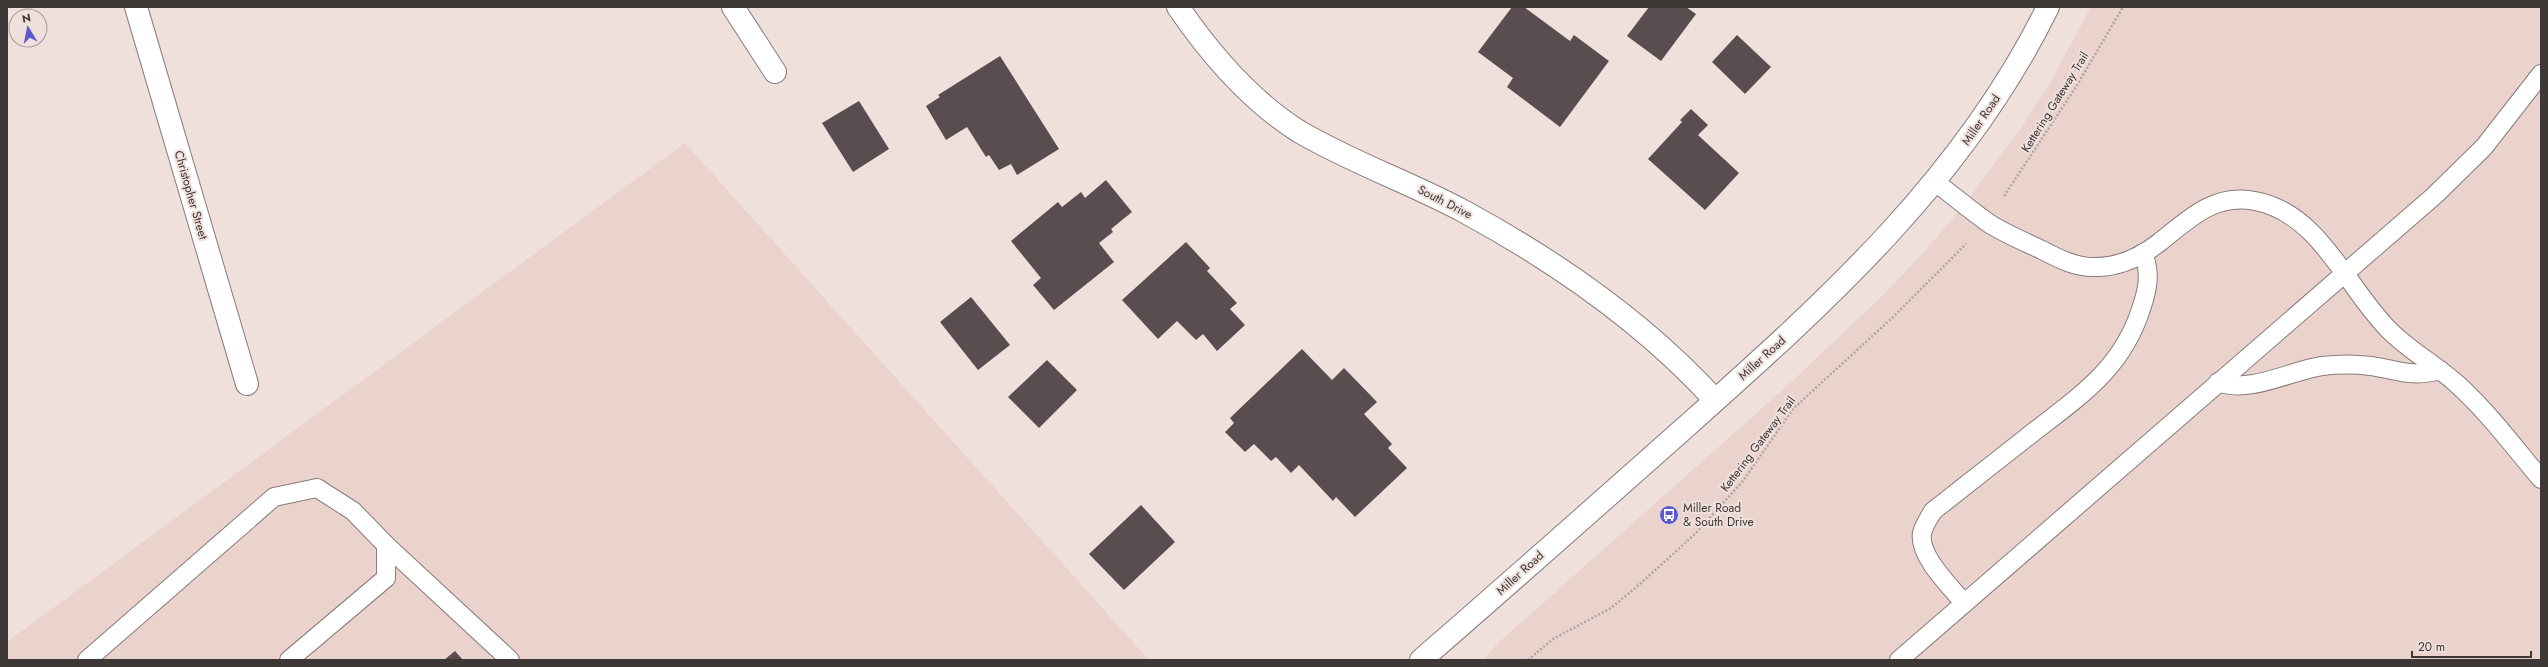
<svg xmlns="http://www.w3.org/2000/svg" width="2548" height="667" font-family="Jost,sans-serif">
	<rect width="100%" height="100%" fill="#efe0dc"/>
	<!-- built -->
	<g fill="#ead3cd">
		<polygon points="2091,7 2541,7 2541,660 1483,660 1498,643 1786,387 1882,296 1921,255 1952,220 2019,131 2050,83"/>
		<polygon points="685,143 1149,660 7,660 7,642"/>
	</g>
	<!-- building -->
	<g fill="#5a4d4f">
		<polygon points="1512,7 1524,7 1570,41 1574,35 1609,61 1560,127 1507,87 1513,78 1478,52"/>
		<polygon points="1649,7 1686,7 1696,14 1661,61 1627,36"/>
		<polygon points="1737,35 1771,67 1745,94 1712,62"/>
		<polygon points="1000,56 1059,149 1017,175 1011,164 999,170 989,155 986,157 967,127 946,140 926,106 940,97 938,95"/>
		<polygon points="859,101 889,149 853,172 822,123"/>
		<polygon points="1691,109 1708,125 1698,135 1739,173 1705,210 1648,159 1682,122 1680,120"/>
		<polygon points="1106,180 1132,212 1111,229 1113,232 1099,243 1114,262 1054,310 1033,285 1041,278 1011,241 1058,202 1062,207 1081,192 1085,198"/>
		<polygon points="1186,242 1210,268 1207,271 1237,303 1230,309 1245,325 1217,351 1203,334 1196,340 1177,321 1158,339 1122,300"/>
		<polygon points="971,297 1010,345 978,370 940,322"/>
		<polygon points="1302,349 1332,380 1344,368 1377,402 1364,414 1392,444 1388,448 1407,468 1355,517 1336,497 1333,501 1299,465 1291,473 1276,457 1271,461 1254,444 1245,452 1225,432 1234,423 1230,418"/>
		<polygon points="1047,360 1077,390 1039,428 1008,397"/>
		<polygon points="1141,505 1175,542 1124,590 1089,554"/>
		<polygon points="455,651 463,660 444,660"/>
	</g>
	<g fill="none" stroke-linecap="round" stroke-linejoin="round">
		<defs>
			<g id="lane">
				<path d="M1935,182C1954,196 1971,211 1990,224C2006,234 2025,242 2042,250C2059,259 2077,268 2096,267C2119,267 2142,256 2160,242C2189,219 2214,193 2255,201C2319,213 2346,286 2388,329C2408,350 2435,364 2457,384C2488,412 2514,447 2541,479"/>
				<path d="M2218,382C2249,394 2290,371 2322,366C2338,364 2355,364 2371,366C2398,370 2412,378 2440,370"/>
				<polyline points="386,545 510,660"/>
				<path d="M1964,603C1951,587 1918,556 1922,533C1924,525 1929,518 1933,511C1964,487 1995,462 2026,438C2075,399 2121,372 2141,309C2148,289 2151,273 2143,253"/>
				<polyline points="87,660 274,497 317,488 353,511 386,545 386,578 289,660"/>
				<polyline points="1899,660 2434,196 2484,147 2541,74"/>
			</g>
			<g id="street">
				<polyline points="136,7 247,384"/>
				<polyline points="733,7 775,72"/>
				<path d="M1178,7C1211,55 1250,101 1300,132C1353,163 1411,183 1465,212C1557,262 1644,322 1715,400"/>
			</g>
			<path id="secondary" d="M1421,660C1511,582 1600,503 1689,424C1829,299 1964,178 2048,7"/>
		</defs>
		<!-- lane casing -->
		<use href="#lane" stroke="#897b78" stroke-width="20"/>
		<!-- street casing -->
		<use href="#street" stroke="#897b78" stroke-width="24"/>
		<!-- secondary casing -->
		<use href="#secondary" stroke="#897b78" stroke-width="24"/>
		<!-- path -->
		<g stroke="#b1a5a2" stroke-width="2.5" stroke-dasharray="2 2" stroke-linecap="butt">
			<polyline points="2004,196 2076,87 2123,7"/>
			<polyline points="1528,660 1553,639 1611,608 1640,584 1695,534 1743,481 1793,409 1893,317 1966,244"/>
		</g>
		<!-- lane -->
		<use href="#lane" stroke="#fff" stroke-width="18"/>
		<!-- street -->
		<use href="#street" stroke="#fff" stroke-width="22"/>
		<!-- secondary -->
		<use href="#secondary" stroke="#fff" stroke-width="22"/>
	</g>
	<!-- icons -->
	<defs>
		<symbol id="bus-disc" viewBox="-11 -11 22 22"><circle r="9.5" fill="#5d58d0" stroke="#efe0dc"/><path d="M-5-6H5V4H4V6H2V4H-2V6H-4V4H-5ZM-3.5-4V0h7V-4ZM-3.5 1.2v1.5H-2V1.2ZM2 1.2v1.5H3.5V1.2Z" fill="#fff"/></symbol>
	</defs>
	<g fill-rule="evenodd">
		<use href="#bus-disc" x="1658" y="504" width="22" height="22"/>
	</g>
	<g text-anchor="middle" stroke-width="4" stroke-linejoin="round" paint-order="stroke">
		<!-- street labels -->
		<g font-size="12" fill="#3d3736" stroke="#efe0dc">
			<text transform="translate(2055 102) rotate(-58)" y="4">Kettering Gateway Trail</text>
			<text transform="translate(1981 120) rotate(-56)" y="4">Miller Road</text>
			<text transform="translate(191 195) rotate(74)" y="4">Christopher Street</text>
			<text transform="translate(1445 202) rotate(27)" y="4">South Drive</text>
			<text transform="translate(1762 358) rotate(-42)" y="4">Miller Road</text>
			<text transform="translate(1758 444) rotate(-53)" y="4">Kettering Gateway Trail</text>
			<text transform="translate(1520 573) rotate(-42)" y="4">Miller Road</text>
		</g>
		<!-- poi labels -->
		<g font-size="12" fill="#3d3736" stroke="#efe0dc" text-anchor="start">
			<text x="1683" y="512">Miller Road<tspan x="1683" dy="14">&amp; South Drive</tspan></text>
		</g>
	</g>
	<!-- border -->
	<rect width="2548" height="667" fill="none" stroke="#3d3736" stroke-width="16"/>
	<!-- north arrow -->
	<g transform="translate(28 28) rotate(350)"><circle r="19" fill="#efe0dc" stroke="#a89c9a"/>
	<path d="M0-3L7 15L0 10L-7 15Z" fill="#5d58d0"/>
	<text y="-6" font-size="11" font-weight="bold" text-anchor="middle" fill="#3d3736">N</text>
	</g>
	<!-- scale -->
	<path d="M2412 651v6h119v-6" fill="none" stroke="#3d3736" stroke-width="2"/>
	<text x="2418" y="651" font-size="12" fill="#3d3736" stroke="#efe0dc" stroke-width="3" paint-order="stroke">20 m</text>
</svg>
